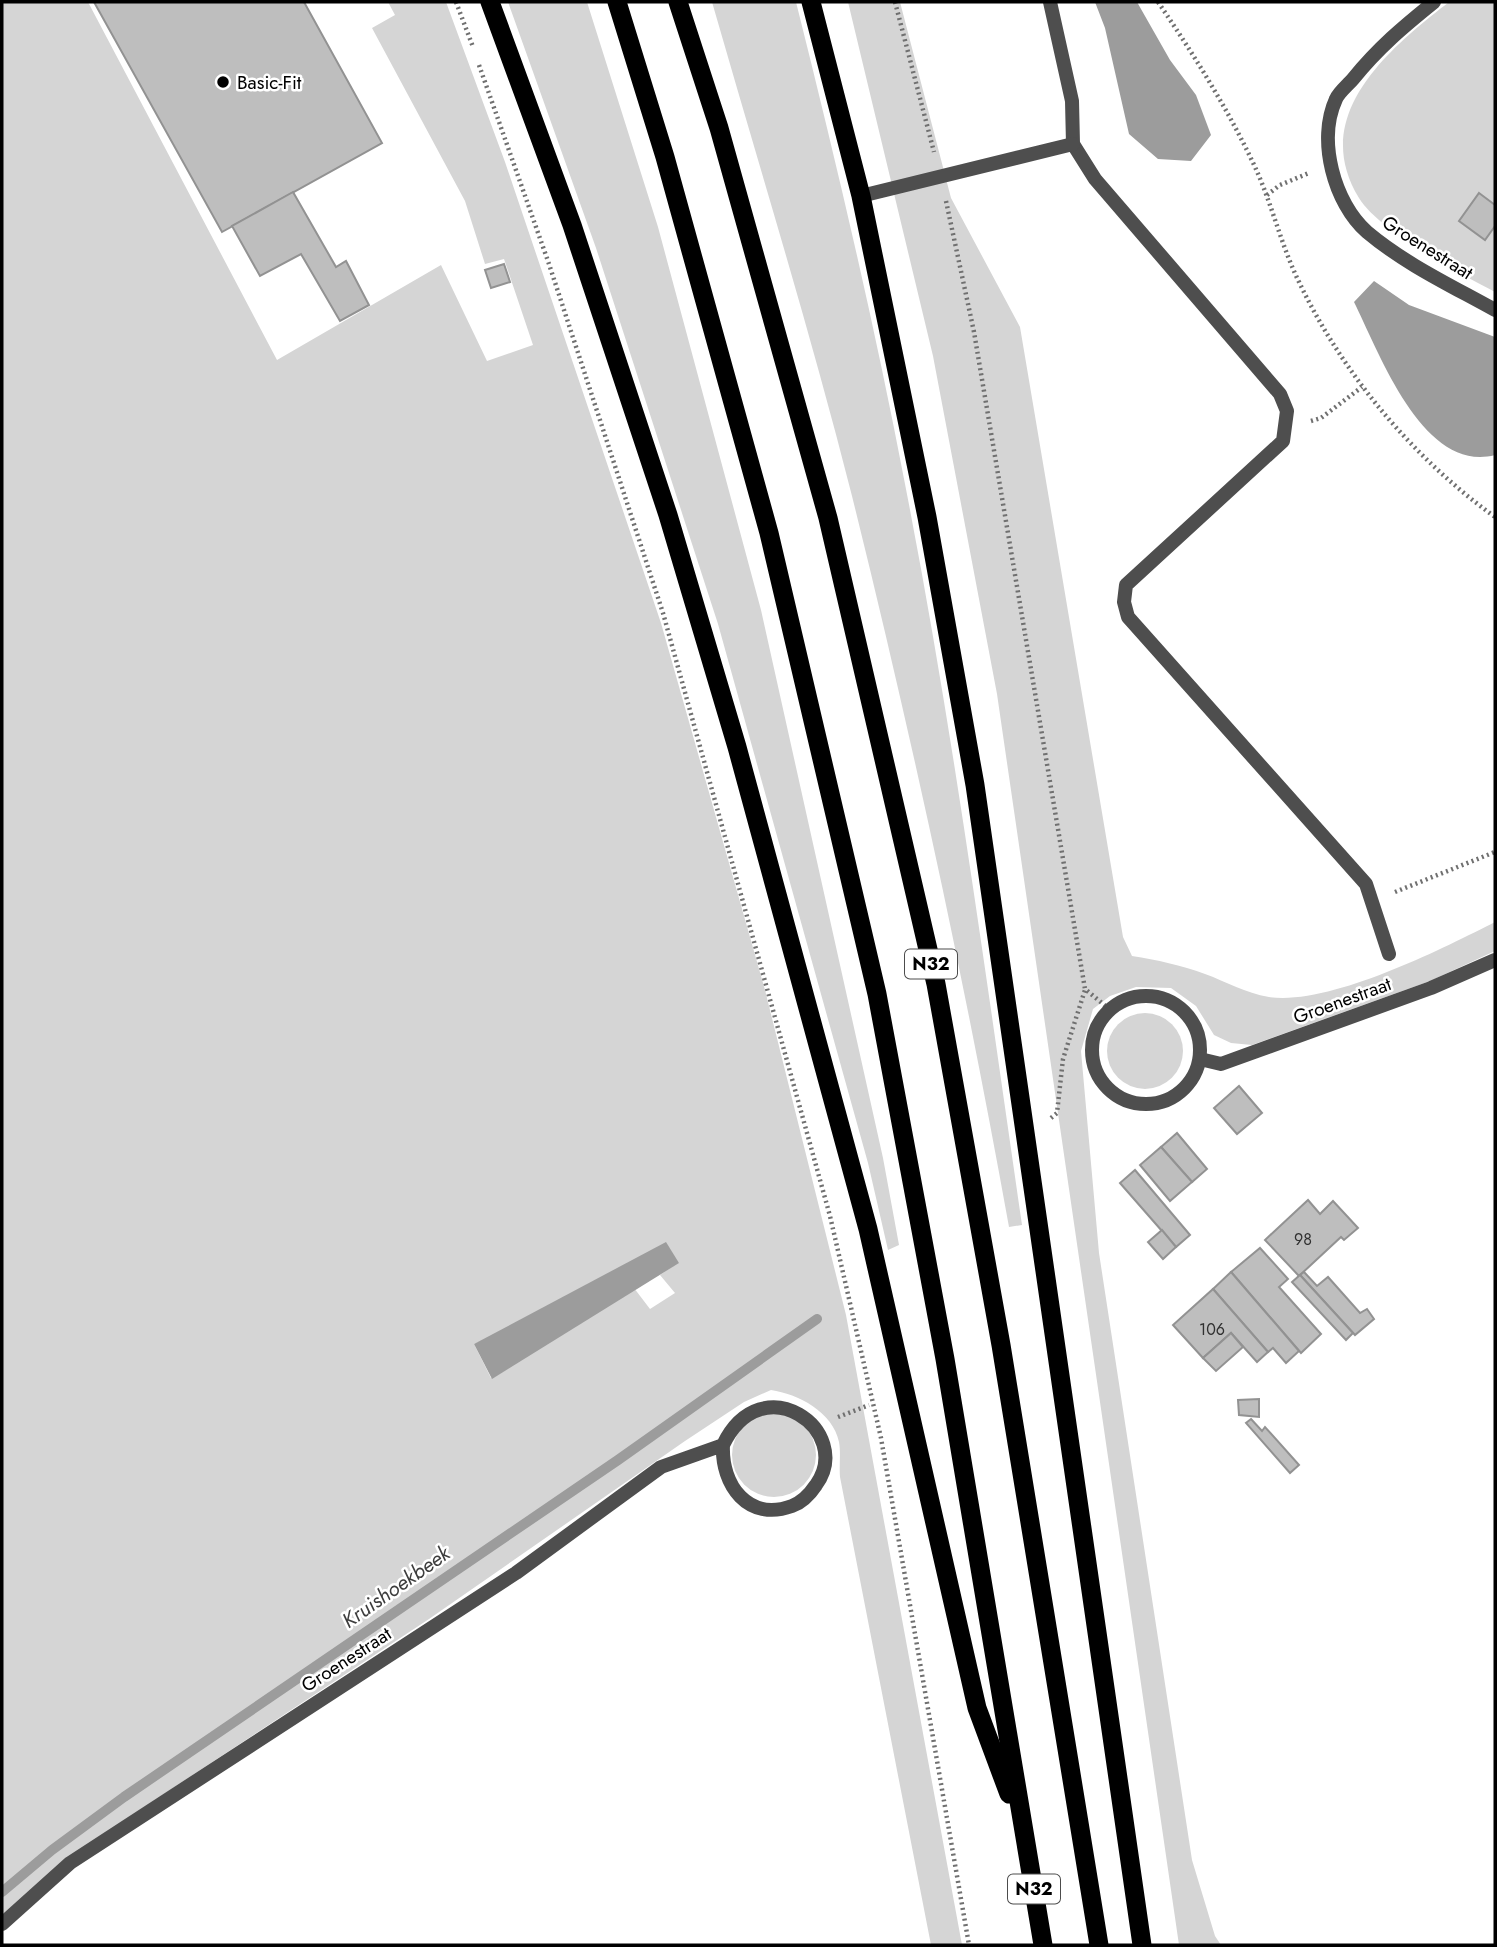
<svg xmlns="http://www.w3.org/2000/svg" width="1497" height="1947" font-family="Jost,sans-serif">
	<rect width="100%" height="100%" fill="#fff"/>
	<!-- green -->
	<g fill="#d5d5d5" fill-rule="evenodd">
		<path d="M2,2H88L277,360L441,265L487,361L533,345L504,259L485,264L465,201L372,28L395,15L388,2H446L505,162L661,623L765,990L846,1315L962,1945H931L840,1477C839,1466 841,1453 839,1442C833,1412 798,1394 771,1390L744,1402L685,1441L429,1619L88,1844L2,1915ZM679,1262L660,1275L675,1293L650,1309L634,1288L491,1378L474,1344Z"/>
		<polygon points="508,2 587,2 658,227 761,610 883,1158 899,1245 888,1250 868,1163 718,624 596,248"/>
		<path d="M712,2H796C836,161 874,322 905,484C953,729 986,978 1022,1225L1009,1227C965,982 912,738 852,496C810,330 759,166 712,2Z"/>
		<path d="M848,2H900L951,198L1020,327L1123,937L1132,956C1157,960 1181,965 1205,974C1227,982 1245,993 1269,997C1329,1006 1442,949 1495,922V951L1430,981L1252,1045L1231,1043L1214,1035L1196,1006L1171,988L1136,987L1110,996L1093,1009L1081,1051L1099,1253L1192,1860L1215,1936L1221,1945H1179L997,694L933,356Z"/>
		<path d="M1449,2H1495V292C1461,274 1379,231 1359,198C1308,115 1390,48 1449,2Z"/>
		<circle cx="1145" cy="1051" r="38"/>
		<circle cx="774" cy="1455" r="42"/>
	</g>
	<!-- water -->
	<g fill="#9c9c9c">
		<polygon points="1095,2 1137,2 1170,60 1196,95 1211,135 1191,161 1158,159 1129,134 1105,28"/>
		<path d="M1374,281L1409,305L1495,337V455C1423,474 1379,352 1354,302Z"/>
		<polygon points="666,1242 679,1263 492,1379 474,1344"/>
	</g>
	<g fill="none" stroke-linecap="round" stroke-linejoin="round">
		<!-- stream -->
		<polyline stroke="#9c9c9c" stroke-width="10" points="2,1892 52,1850 124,1797 618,1460 817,1319"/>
	</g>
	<!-- building -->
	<g fill="#bebebe" stroke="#929292" stroke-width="2">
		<polygon points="94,2 304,2 382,143 222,232"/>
		<polygon points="293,192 336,267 346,261 369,305 340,321 301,254 260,276 232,226"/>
		<polygon points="1479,193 1495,205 1495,226 1485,240 1459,221"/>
		<polygon points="504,264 510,282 491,288 485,270"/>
		<polygon points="1239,1086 1262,1113 1237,1134 1214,1108"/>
		<polygon points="1177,1133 1207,1169 1192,1182 1161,1147"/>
		<polygon points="1161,1147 1192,1182 1170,1201 1140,1165"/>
		<polygon points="1135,1170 1190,1235 1176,1247 1120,1183"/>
		<polygon points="1308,1200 1320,1214 1333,1201 1358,1228 1344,1240 1341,1237 1299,1276 1265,1240"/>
		<polygon points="1162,1230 1176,1247 1163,1259 1148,1242"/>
		<polygon points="1260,1248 1288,1279 1279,1287 1321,1334 1301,1353 1231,1272"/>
		<polygon points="1231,1272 1299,1351 1286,1363 1273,1348 1268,1352 1213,1289"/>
		<polygon points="1304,1272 1317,1286 1328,1277 1360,1313 1367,1309 1374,1319 1355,1335 1300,1275"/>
		<polygon points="1300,1275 1353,1333 1346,1340 1292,1282"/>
		<polygon points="1213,1289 1268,1352 1257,1362 1231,1333 1203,1358 1173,1325"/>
		<polygon points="1231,1333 1243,1347 1216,1371 1203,1358"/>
		<polygon points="1259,1399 1259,1417 1239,1415 1238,1400"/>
		<polygon points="1251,1419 1262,1431 1265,1427 1299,1465 1290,1473 1246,1423"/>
	</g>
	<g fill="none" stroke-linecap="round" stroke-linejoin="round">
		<!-- path -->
		<g stroke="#707070" stroke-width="4.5" stroke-dasharray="2 3.5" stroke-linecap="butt">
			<polyline points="456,2 473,47"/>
			<polyline points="895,2 934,152"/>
			<path d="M1158,2C1194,55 1228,109 1255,167C1272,204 1281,245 1299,282C1343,374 1412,457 1495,517"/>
			<polyline points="479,65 549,264 663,613 830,1216 881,1438 969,1945"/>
			<polyline points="1267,195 1280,185 1309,173"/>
			<polyline points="946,201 974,332 1085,989 1109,1009"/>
			<polyline points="1311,421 1321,418 1362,387"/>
			<polyline points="1395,892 1495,852"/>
			<polyline points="1051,1118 1057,1113 1063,1059 1085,990"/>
			<polyline points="838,1417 869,1405"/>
		</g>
		<!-- minor -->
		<g stroke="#4e4e4e" stroke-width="14">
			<polyline points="1050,2 1072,101 1073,144 1095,179 1280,394 1287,411 1283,441 1126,585 1124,602 1128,617 1366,884 1389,954"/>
			<path d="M1434,2C1403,27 1378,48 1353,79C1348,85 1339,92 1336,99C1317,140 1334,203 1367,232C1405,264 1452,286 1495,310"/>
			<polyline points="861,196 1073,144"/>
			<circle cx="1146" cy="1050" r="54"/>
			<polyline points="1200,1059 1221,1064 1431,988 1495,960"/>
			<path d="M2,1924L70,1863L516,1573L661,1467L723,1445C762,1364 855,1431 816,1485C810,1494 803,1502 792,1506C748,1522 721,1485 723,1445"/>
		</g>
		<!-- trunk -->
		<g stroke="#000" stroke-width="19">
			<polyline points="490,2 572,225 668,515 737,747 868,1229 977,1708 1009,1794"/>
			<polyline points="617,2 665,157 769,533 877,994 945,1359 1043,1945"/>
			<polyline points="678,2 719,128 828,518 936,984 1001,1345 1099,1945"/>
			<polyline points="811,2 861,196 927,517 975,785 1142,1945"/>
		</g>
	</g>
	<!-- markers -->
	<circle fill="#000" stroke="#fff" stroke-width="2.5" cx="223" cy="82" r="7"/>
	<g text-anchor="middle" stroke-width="5" stroke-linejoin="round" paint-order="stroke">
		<!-- number labels -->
		<g font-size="16" fill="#303030">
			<text x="1303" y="1245">98</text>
			<text x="1212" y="1335">106</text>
		</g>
		<!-- shield labels -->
		<g fill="#fff" stroke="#4c4c4c" stroke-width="2">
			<rect x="905" y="949.5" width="52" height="29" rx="5"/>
			<rect x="1008" y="1874.5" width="52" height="29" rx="5"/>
		</g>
		<g font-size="18" font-weight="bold" fill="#000">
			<text x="931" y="970">N32</text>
			<text x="1034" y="1895">N32</text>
		</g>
		<!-- poi labels -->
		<g font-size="19" fill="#000" stroke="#fff" text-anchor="start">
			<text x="237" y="89">Basic-Fit</text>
		</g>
		<!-- street labels -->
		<g font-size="19" fill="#000" stroke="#fff">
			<text transform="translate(1428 247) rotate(32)" y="7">Groenestraat</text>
			<text transform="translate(1342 1000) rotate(-20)" y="7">Groenestraat</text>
			<text transform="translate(346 1659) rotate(-33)" y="7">Groenestraat</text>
		</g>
		<!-- water labels -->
		<g font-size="21" font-style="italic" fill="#3d3d3d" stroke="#fff">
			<text transform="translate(396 1587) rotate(-35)" y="7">Kruishoekbeek</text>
		</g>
	</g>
	<!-- border -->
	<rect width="1497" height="1947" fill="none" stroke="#000000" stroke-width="7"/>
</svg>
